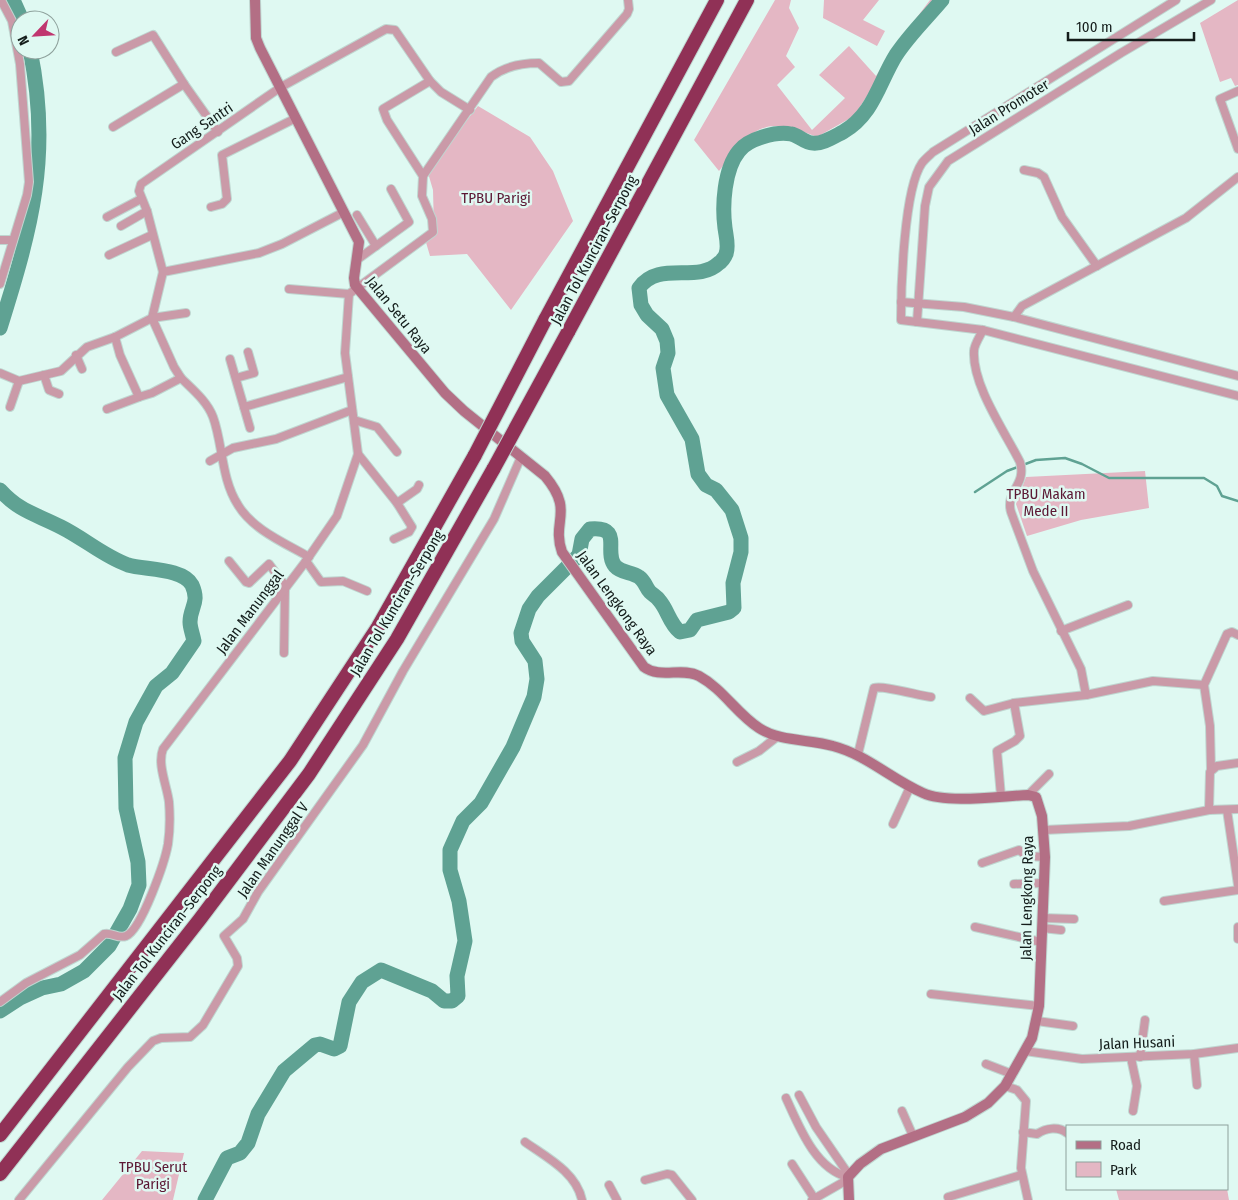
<svg xmlns="http://www.w3.org/2000/svg" width="1238" height="1200" font-family="'Fira Sans Condensed',sans-serif">
	<rect width="100%" height="100%" fill="#dff9f2"/>
	<!-- green -->
	<g fill="#e4b7c4">
		<path d="M775,0H791L789,8L799,28L786,56L795,67L777,85L812,130L845,98L819,75L849,46L876,76L893,49L930,0H934L914,23L854,116L817,137C762,114 753,128 719,171L694,140Z"/>
		<polygon points="824,0 879,0 863,20 885,31 877,46 823,18"/>
		<polygon points="1238,0 1238,85 1235,86 1231,78 1220,82 1200,23"/>
		<polygon points="478,106 530,137 553,171 573,221 511,310 467,254 430,256 425,239 434,230 433,190 428,173 434,162"/>
		<polygon points="1145,471 1149,508 1081,520 1027,536 1016,504 1026,477"/>
		<polygon points="142,1151 184,1153 173,1200 102,1200"/>
		<polygon points="1116,1189 1227,1189 1229,1200 1119,1200"/>
	</g>
	<g fill="none" stroke-linecap="round" stroke-linejoin="round">
		<!-- stream -->
		<polyline stroke="#5fa293" stroke-width="2.5" points="975,492 1007,471 1036,460 1065,458 1082,464 1109,478 1204,478 1217,486 1222,496 1238,501"/>
		<!-- river -->
		<g stroke="#5fa293" stroke-width="15">
			<polyline points="13,0 22,20"/>
			<path d="M0,328C31,229 52,155 30,50"/>
			<path d="M0,490C20,512 36,514 61,527C85,539 103,556 128,565C145,570 183,568 192,585C200,603 190,607 190,622C190,628 193,635 194,641L172,673L156,686L136,722L125,758L126,808L138,862L139,885L130,909L109,946L84,971L61,984L42,988L20,998L0,1011"/>
			<path d="M205,1200L227,1158L240,1153L248,1143L258,1114L284,1071L315,1045L320,1044L334,1049L340,1046L349,1002L362,982L381,970L432,991L444,1001H452L458,996L457,976L465,941L459,901L450,870V850L463,821L481,803L513,747L534,697L537,679L535,661L522,641L521,633L529,609L538,596L579,555L582,539L590,529C624,526 603,551 615,566C621,573 632,572 639,577C645,581 646,588 650,592C653,595 657,597 659,600C668,610 669,623 680,632L690,630L697,620L729,612L734,608L733,583L741,552V538L732,510L716,490L706,485L698,474L692,439L667,395L663,368L668,353L667,341L662,329L647,315L641,305L639,288C659,260 697,284 719,263C721,262 725,257 726,254C729,246 726,236 725,228C722,206 724,169 739,151C748,139 776,131 791,134C798,135 805,143 812,143C821,145 835,136 843,132C874,114 879,82 896,55C910,34 926,19 942,0"/>
		</g>
		<defs>
			<g id="street">
				<path d="M1176,0L933,152C930,155 925,159 922,163C904,189 901,286 901,320L983,330L1238,396"/>
				<polyline points="116,52 153,35 184,84"/>
				<polyline points="1238,91 1220,99 1238,149"/>
				<polyline points="113,127 184,84 218,132"/>
				<polyline points="1024,170 1038,173 1044,177 1062,217 1097,266"/>
				<path d="M423,176L491,77C504,67 522,63 539,63L561,82L569,81L627,14L629,9L628,0"/>
				<polyline points="211,207 222,204 227,199 222,155 296,118"/>
				<polyline points="357,215 376,246"/>
				<polyline points="107,217 141,199"/>
				<polyline points="121,226 147,211"/>
				<polyline points="0,240 13,240"/>
				<polyline points="109,255 152,235"/>
				<polyline points="358,259 409,222 391,189"/>
				<polyline points="163,272 147,211 139,191 141,184 281,87 386,29 395,30 430,81 441,92 470,110"/>
				<polyline points="0,284 27,195 29,182 20,64 12,21 1,0"/>
				<polyline points="289,289 349,294"/>
				<polyline points="901,302 964,307 1014,317 1238,376"/>
				<polyline points="1014,317 1022,306 1186,218 1238,177"/>
				<polyline points="917,322 925,206 929,187 948,161 1121,53 1211,0"/>
				<path d="M983,330C980,336 974,345 974,351C972,385 1005,432 1020,462C1027,485 1005,491 1011,512L1033,571L1081,669L1086,695"/>
				<path d="M115,337L120,355L139,397L152,393L181,378C192,389 207,401 213,417C223,444 221,479 238,505C253,530 285,543 309,557"/>
				<polyline points="76,355 82,369"/>
				<polyline points="230,359 250,428"/>
				<polyline points="0,373 19,381 61,371 87,347 115,337 152,318 163,272 259,253 282,244 344,212"/>
				<polyline points="44,375 49,390 59,394"/>
				<polyline points="181,378 174,367 152,318 186,313"/>
				<polyline points="236,378 254,373 248,352"/>
				<polyline points="10,407 19,381"/>
				<polyline points="244,407 348,377"/>
				<polyline points="107,409 139,397"/>
				<polyline points="354,420 377,427 397,452"/>
				<polyline points="358,454 397,503 412,527 409,532 394,539"/>
				<polyline points="210,461 233,448 276,439 352,410"/>
				<polyline points="397,503 417,489 419,485"/>
				<polyline points="229,561 246,582 249,583 269,564 286,587"/>
				<polyline points="306,561 321,582 343,581 367,591"/>
				<polyline points="1061,631 1128,605"/>
				<polyline points="284,653 285,588"/>
				<polyline points="970,698 984,711 1014,703 1086,695 1153,681 1204,685"/>
				<path d="M858,754L874,688C882,685 917,695 931,697"/>
				<polyline points="737,762 759,751 778,736"/>
				<polyline points="1211,770 1210,726 1204,685 1227,634 1232,632 1238,635"/>
				<polyline points="1028,795 1049,774"/>
				<polyline points="1001,796 997,751 1015,741 1020,736 1014,703"/>
				<polyline points="1209,810 1210,772 1217,766 1238,763"/>
				<polyline points="1227,810 1238,885"/>
				<polyline points="893,824 910,787"/>
				<polyline points="1044,830 1129,826 1209,810 1238,809"/>
				<polyline points="982,863 1019,850 1027,856 1045,857"/>
				<polyline points="1014,884 1044,883"/>
				<polyline points="1164,901 1238,890"/>
				<polyline points="1042,918 1074,919"/>
				<polyline points="975,927 1041,942"/>
				<polyline points="1238,927 1238,939"/>
				<polyline points="1042,928 1061,930"/>
				<polyline points="931,994 1039,1006"/>
				<path d="M0,1002L26,983L80,955L104,934C112,932 118,939 126,936C142,929 165,861 168,844C170,830 170,815 169,802C167,786 157,764 163,749L306,561L337,516L358,454L345,353L349,294L433,232L432,219L422,196L423,176L387,120L383,109L430,81"/>
				<polyline points="1037,1021 1073,1026"/>
				<polyline points="1025,1051 1082,1059 1194,1054 1238,1048"/>
				<polyline points="1194,1054 1197,1085"/>
				<polyline points="1140,1057 1145,1020"/>
				<polyline points="1131,1058 1137,1086 1133,1111"/>
				<polyline points="986,1064 1012,1074"/>
				<polyline points="1005,1086 1017,1090 1026,1101 1021,1168 1028,1200"/>
				<polyline points="799,1095 816,1127 849,1175"/>
				<path d="M786,1098C799,1126 815,1169 848,1177"/>
				<polyline points="902,1111 913,1136"/>
				<path d="M1023,1132L1037,1134C1046,1128 1058,1126 1067,1133"/>
				<path d="M525,1142C546,1157 576,1172 582,1200"/>
				<polyline points="792,1164 814,1198"/>
				<polyline points="645,1180 667,1174 672,1175 692,1200"/>
				<polyline points="609,1185 617,1200"/>
				<polyline points="948,1197 1021,1175"/>
				<polyline points="19,1200 128,1067 153,1041 161,1038 190,1037 203,1025 238,966 237,958 224,936 243,919 258,892 363,745 403,671 494,519 521,457"/>
				<polyline points="812,1200 847,1180"/>
			</g>
			<path id="secondary" d="M255,0L256,38L260,48L359,242L354,278L355,285L445,393L464,411L545,476C575,512 551,520 562,552L644,667C660,679 682,667 699,676C723,689 737,714 759,728C780,742 810,739 833,746C867,755 891,779 923,793C947,804 1001,796 1028,795L1036,797L1042,816L1045,857L1039,1006L1032,1038L1005,1086L988,1103L965,1117L881,1149L860,1164L848,1177L849,1200"/>
			<g id="highway">
				<polyline points="545,320 717,0"/>
				<polyline points="568,332 747,0"/>
				<polyline points="0,1135 290,761 378,627 475,455"/>
				<polyline points="0,1174 200,919 309,774 397,639 494,468"/>
			</g>
		</defs>
		<!-- street casing -->
		<use href="#street" stroke="#bfd6d0" stroke-width="10"/>
		<!-- secondary casing -->
		<use href="#secondary" stroke="#bfd6d0" stroke-width="12"/>
		<!-- highway casing -->
		<use href="#highway" stroke="#bfd6d0" stroke-width="16"/>
		<!-- street -->
		<use href="#street" stroke="#ca9aa8" stroke-width="8"/>
		<!-- secondary -->
		<use href="#secondary" stroke="#b36f85" stroke-width="10"/>
		<!-- highway -->
		<use href="#highway" stroke="#903156" stroke-width="14"/>
		<defs>
			<g id="highway-bridge">
				<polyline points="475,455 545,320"/>
				<polyline points="494,468 568,332"/>
			</g>
		</defs>
		<!-- highway-bridge casing -->
		<use href="#highway-bridge" stroke="#bfd6d0" stroke-width="16" stroke-linecap="butt"/>
		<!-- highway-bridge -->
		<use href="#highway-bridge" stroke="#903156" stroke-width="14"/>
	</g>
	<g text-anchor="middle" stroke-width="5" stroke-linejoin="round" paint-order="stroke">
		<!-- street labels -->
		<g font-size="15" fill="#141d1b" stroke="#dff9f2">
			<text transform="translate(1009 107) rotate(-32)" y="5">Jalan Promoter</text>
			<text transform="translate(202 126) rotate(-34)" y="5">Gang Santri</text>
			<text transform="translate(594 250) rotate(-62)" y="5">Jalan Tol Kunciran–Serpong</text>
			<text transform="translate(399 315) rotate(51)" y="5">Jalan Setu Raya</text>
			<text transform="translate(397 603) rotate(-59)" y="5">Jalan Tol Kunciran–Serpong</text>
			<text transform="translate(617 603) rotate(54)" y="5">Jalan Lengkong Raya</text>
			<text transform="translate(250 612) rotate(-53)" y="5">Jalan Manunggal</text>
			<text transform="translate(273 850) rotate(-55)" y="5">Jalan Manunggal V</text>
			<text transform="translate(1027 898) rotate(-89)" y="5">Jalan Lengkong Raya</text>
			<text transform="translate(167 933) rotate(-52)" y="5">Jalan Tol Kunciran–Serpong</text>
			<text transform="translate(1137 1043) rotate(-2)" y="5">Jalan Husani</text>
		</g>
		<!-- park labels -->
		<g font-size="15" fill="#5c1834" stroke="#dff9f2">
			<text x="496" y="203">TPBU Parigi</text>
			<text x="1046" y="499">TPBU Makam<tspan x="1046" dy="17">Mede II</tspan></text>
			<text x="153" y="1172">TPBU Serut<tspan x="153" dy="17">Parigi</tspan></text>
		</g>
	</g>
	<!-- legend -->
	<rect x="1066" y="1125" width="162" height="65" fill="#dff9f2" stroke="#8ea19c"/>
	<rect x="1076" y="1141" width="25" height="8" fill="#b36f85" stroke="#8ea19c"/>
	<text x="1110" y="1150" font-size="15" fill="#141d1b">Road</text>
	<rect x="1076" y="1162" width="25" height="15" fill="#e4b7c4" stroke="#8ea19c"/>
	<text x="1110" y="1175" font-size="15" fill="#141d1b">Park</text>
	<!-- north arrow -->
	<g transform="translate(35 35) rotate(245)"><circle r="24" fill="#dff9f2" stroke="#8ea19c"/>
	<path d="M0-4L9 19L0 12L-9 19Z" fill="#c0366f"/>
	<text y="-8" font-size="14" font-weight="bold" text-anchor="middle" fill="#141d1b">N</text>
	</g>
	<!-- scale -->
	<path d="M1068 32v8h126v-8" fill="none" stroke="#141d1b" stroke-width="2.5"/>
	<text x="1076" y="32" font-size="15" fill="#141d1b" stroke="#dff9f2" stroke-width="4" paint-order="stroke">100 m</text>
</svg>
